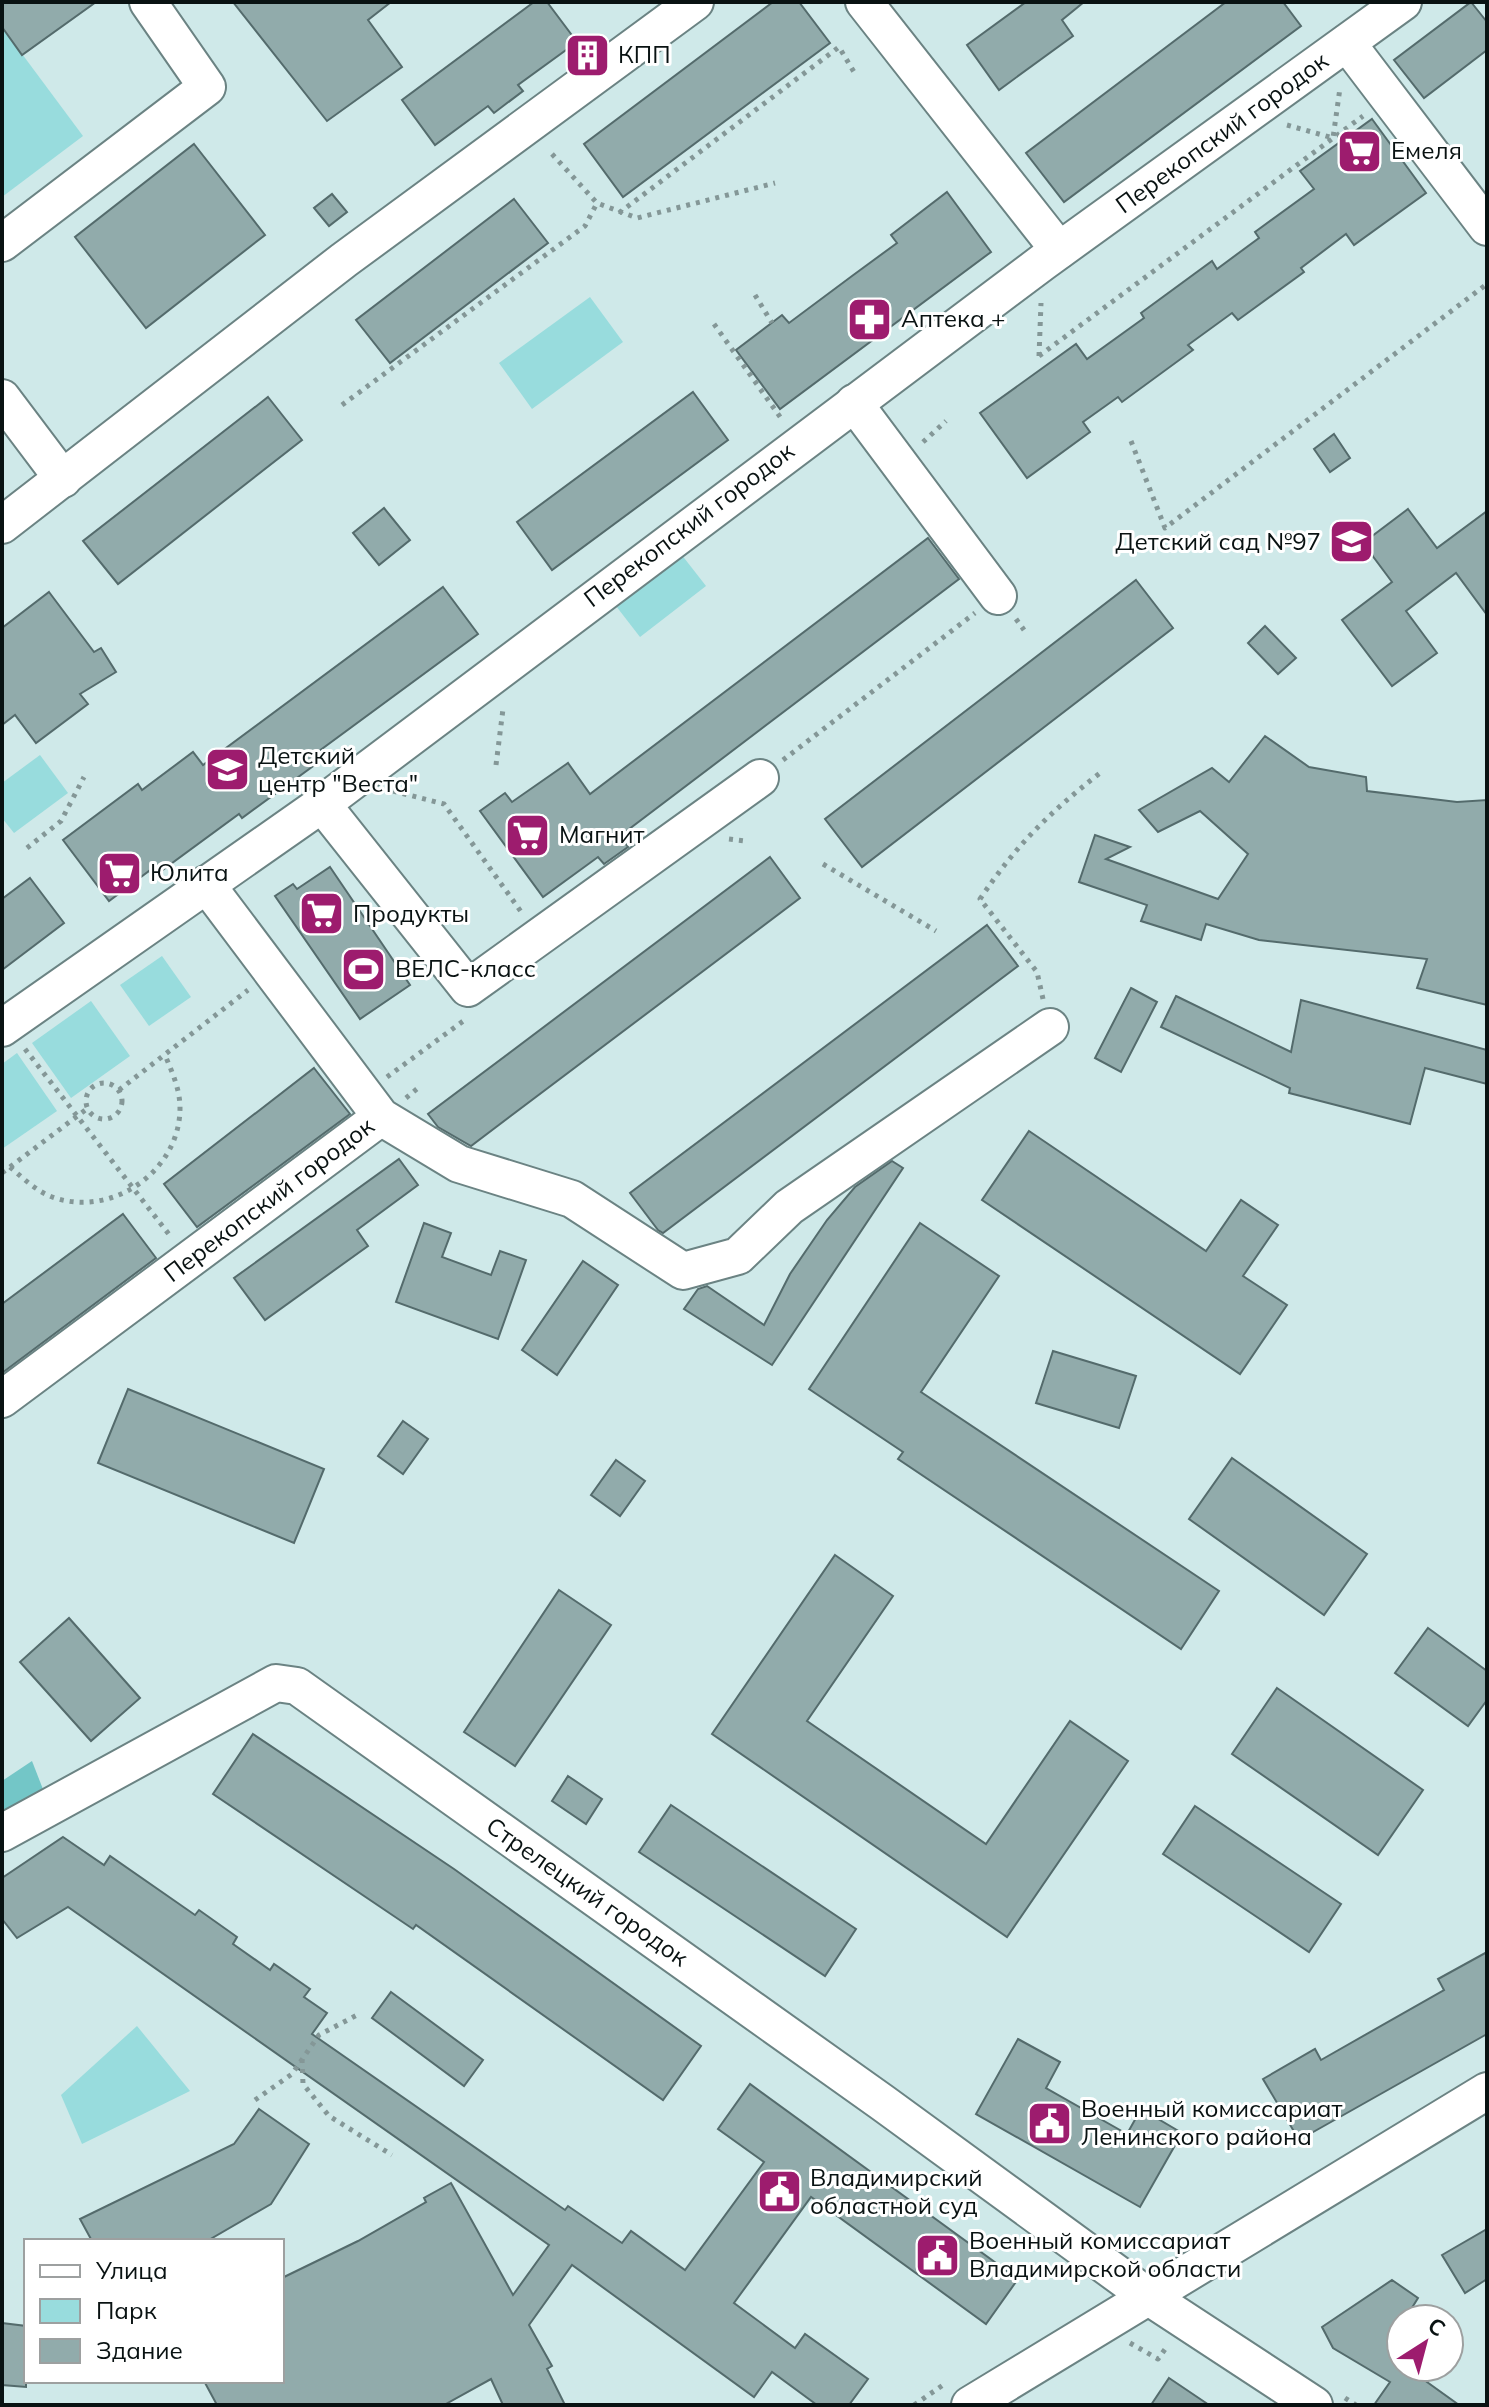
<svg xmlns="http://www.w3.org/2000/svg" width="1489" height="2407" font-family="Mulish,sans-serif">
	<rect width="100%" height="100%" fill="#cfe9e9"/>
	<!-- green -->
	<g fill="#98dcdd">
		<polygon points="2,27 83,136 2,197"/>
		<polygon points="590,297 623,342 532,409 499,363"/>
		<polygon points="681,554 706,586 640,637 616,606"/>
		<polygon points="40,755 68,793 14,833 2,818 2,783"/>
		<polygon points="162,956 191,997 149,1026 120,985"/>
		<polygon points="91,1001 130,1056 71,1098 32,1043"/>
		<polygon points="17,1053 57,1111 2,1149 2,1064"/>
		<polygon points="137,2026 190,2091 82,2144 61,2095"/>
	</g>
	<!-- forest -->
	<polygon fill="#73c6c7" points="32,1761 46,1797 2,1810 2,1781"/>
	<!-- building -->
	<g fill="#91abab" stroke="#546b6c" stroke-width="2">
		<polygon points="2,2 96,2 22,55 2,27"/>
		<polygon points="233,2 391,2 368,20 402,67 327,121"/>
		<polygon points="534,2 547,2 577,42 518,85 523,91 494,113 488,106 435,145 402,100"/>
		<polygon points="773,2 799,2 830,43 623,197 584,144"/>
		<polygon points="1026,2 1084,2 1062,20 1073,36 999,90 967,45"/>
		<polygon points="1226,2 1283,2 1301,26 1064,202 1026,153"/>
		<polygon points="1471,2 1487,22 1487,50 1424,98 1394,60"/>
		<polygon points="1372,119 1426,193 1354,245 1346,234 1301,268 1304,272 1238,320 1232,313 1188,345 1193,350 1122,402 1118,397 1083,422 1090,432 1027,478 980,413 1076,344 1087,359 1144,318 1141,313 1212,261 1217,269 1259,238 1255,232 1314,189 1300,171"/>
		<polygon points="194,144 265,235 146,328 75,237"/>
		<polygon points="947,192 991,252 780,409 736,350 782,315 789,323 852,276 897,243 891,235"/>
		<polygon points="332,194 347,212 329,226 314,208"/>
		<polygon points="514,199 548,243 390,363 356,320"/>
		<polygon points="693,392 728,440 552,570 517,522"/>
		<polygon points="268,397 302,440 118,584 83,541"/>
		<polygon points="1334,434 1350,458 1330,472 1314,449"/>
		<polygon points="384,508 410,540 379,565 353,533"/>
		<polygon points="1408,509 1437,548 1487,511 1487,615 1456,573 1406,611 1437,653 1392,686 1342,620 1392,582 1363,543"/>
		<polygon points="928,538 959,579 620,836 628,847 604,864 598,857 543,897 480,811 505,793 512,802 568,763 590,794"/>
		<polygon points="1136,580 1173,628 862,867 825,819"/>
		<polygon points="443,587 478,634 311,757 316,764 242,818 239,814 153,877 149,871 109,901 63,840 138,784 142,790 193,752 203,765"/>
		<polygon points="49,592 94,652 101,648 116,672 80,694 88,704 36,743 15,715 2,725 2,628"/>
		<polygon points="1265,626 1296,658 1278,674 1248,643"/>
		<polygon points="1265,736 1309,767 1366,777 1367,791 1457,802 1487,800 1487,1005 1417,988 1427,959 1259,940 1206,924 1201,940 1141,921 1147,905 1079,882 1095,835 1130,847 1106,859 1218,899 1248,854 1200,811 1158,832 1139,810 1212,768 1229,782"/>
		<polygon points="770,857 800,898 471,1146 438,1127 428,1114"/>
		<polygon points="330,867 410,985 360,1019 275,896 293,884 297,889"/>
		<polygon points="30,878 64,923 2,970 2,899"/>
		<polygon points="987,925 1018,966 663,1233 658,1230 630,1193"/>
		<polygon points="1131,988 1157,1002 1121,1072 1095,1058"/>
		<polygon points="1176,996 1291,1052 1301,1000 1487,1050 1487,1084 1425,1068 1410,1124 1289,1093 1290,1088 1161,1027"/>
		<polygon points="314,1068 350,1114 197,1227 164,1184"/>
		<polygon points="1029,1131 1206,1251 1241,1200 1278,1225 1243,1276 1287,1305 1240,1374 982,1200"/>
		<polygon points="399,1159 418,1185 357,1230 368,1246 265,1320 234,1278"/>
		<polygon points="892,1161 903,1168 772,1365 684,1309 698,1289 707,1286 764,1325 790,1274 827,1220 855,1187"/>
		<polygon points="123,1214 156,1258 2,1373 2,1304"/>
		<polygon points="424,1223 451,1233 442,1257 491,1275 500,1251 526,1260 498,1339 396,1302"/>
		<polygon points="920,1223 999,1276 921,1392 1219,1591 1181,1649 898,1459 903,1452 809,1389"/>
		<polygon points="583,1261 618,1285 557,1375 522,1350"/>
		<polygon points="1053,1351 1136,1376 1119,1428 1036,1403"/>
		<polygon points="128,1389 324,1469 294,1543 98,1463"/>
		<polygon points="403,1421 428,1439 403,1474 378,1456"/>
		<polygon points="1232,1458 1367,1554 1324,1615 1189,1519"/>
		<polygon points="616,1460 645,1481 620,1516 591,1495"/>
		<polygon points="835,1555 893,1596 807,1721 986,1844 1070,1721 1128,1761 1007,1937 712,1734"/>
		<polygon points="559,1590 611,1625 515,1766 464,1732"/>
		<polygon points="69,1618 140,1698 91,1741 20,1662"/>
		<polygon points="1428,1628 1487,1671 1487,1700 1468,1726 1395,1673"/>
		<polygon points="1277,1688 1423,1790 1378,1855 1232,1754"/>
		<polygon points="253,1734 454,1869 701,2046 663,2100 416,1925 413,1929 213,1794"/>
		<polygon points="568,1776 602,1799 586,1824 552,1801"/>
		<polygon points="671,1805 856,1929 825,1976 639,1852"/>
		<polygon points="1195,1806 1341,1904 1309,1952 1163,1854"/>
		<polygon points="63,1837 104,1865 110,1856 195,1915 199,1910 237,1937 233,1944 270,1970 274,1964 310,1989 304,1997 327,2013 312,2034 565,2210 568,2206 622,2243 631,2231 685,2270 764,2162 718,2129 750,2084 1018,2279 986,2324 811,2197 734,2303 795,2348 805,2334 868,2379 849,2405 817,2405 772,2372 754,2397 572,2265 529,2325 552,2366 547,2369 565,2405 503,2405 491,2379 444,2405 217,2405 204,2381 282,2381 282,2278 358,2241 426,2202 424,2198 451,2183 513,2295 549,2245 68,1907 17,1938 2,1919 2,1878"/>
		<polygon points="1487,1952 1487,2034 1299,2140 1263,2079 1315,2049 1321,2060 1444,1990 1438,1979"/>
		<polygon points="391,1992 483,2060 464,2086 372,2018"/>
		<polygon points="1018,2039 1060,2062 1046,2088 1127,2134 1141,2109 1182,2133 1140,2207 976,2114"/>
		<polygon points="259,2109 309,2144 271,2204 207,2241 92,2241 80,2219 234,2144"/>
		<polygon points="1487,2229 1487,2279 1465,2293 1442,2255"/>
		<polygon points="1392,2280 1418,2298 1405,2319 1401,2319 1401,2367 1438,2367 1427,2382 1459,2405 1374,2405 1390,2382 1333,2348 1322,2327"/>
		<polygon points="2,2323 26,2326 26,2387 2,2385"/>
		<polygon points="1169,2378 1209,2405 1151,2405"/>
	</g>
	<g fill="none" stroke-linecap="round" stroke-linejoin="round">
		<defs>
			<g id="minor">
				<polyline points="864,2 1059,250"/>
				<polyline points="1347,43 1487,227"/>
				<polyline points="2,243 207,87 148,2"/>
				<polyline points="2,398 63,479"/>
				<polyline points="854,403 998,596"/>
				<polyline points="2,525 344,260 695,2"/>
				<polyline points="322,804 468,988 760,778"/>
				<polyline points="206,884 381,1117 459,1164 572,1199 683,1271 738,1256 789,1207 1050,1027"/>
				<polyline points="2,1028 322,804 1043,262 1403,2"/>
				<polyline points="2,1399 381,1117"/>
				<polyline points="2,1833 276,1683 297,1686 883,2103 1146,2295 1314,2405"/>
				<polyline points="970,2405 1487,2091"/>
			</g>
		</defs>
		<!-- minor casing -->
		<use href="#minor" stroke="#6b8383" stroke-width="40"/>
		<!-- path -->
		<g stroke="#849797" stroke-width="5" stroke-dasharray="4 6" stroke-linecap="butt">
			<polyline points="1287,125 1333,138 1340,88"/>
			<polyline points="552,154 597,203 637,218 775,183"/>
			<polyline points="619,213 839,47 854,72"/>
			<polyline points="755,295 772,323"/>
			<polyline points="714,324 783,421"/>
			<polyline points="1039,356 1363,116"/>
			<polyline points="1039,356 1041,303"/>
			<polyline points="342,405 585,226 597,203"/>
			<polyline points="1131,441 1165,528 1487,284"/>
			<polyline points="923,442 946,421"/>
			<polyline points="1016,619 1024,630"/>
			<polyline points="783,760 975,613"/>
			<polyline points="496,765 503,709"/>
			<polyline points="393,791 444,804 522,913"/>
			<polyline points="729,839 745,841"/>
			<polyline points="27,848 61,821 84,777"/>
			<polyline points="823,864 936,931"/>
			<path d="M1043,999L1037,972L980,899C1017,844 1049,813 1100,773"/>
			<polyline points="25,1049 171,1237"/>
			<polyline points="387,1077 466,1019"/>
			<circle cx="104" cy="1101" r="18"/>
			<polyline points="119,1090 248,990"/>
			<polyline points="406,1098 418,1088"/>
			<path d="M10,1167C24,1179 37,1192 55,1198C114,1217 180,1170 180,1108C180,1089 172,1072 165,1055"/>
			<polyline points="2,1173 88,1108"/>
			<polyline points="302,2059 303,2084 329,2116 392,2155"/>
			<polyline points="255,2100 292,2074 319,2035 359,2014"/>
			<polyline points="1130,2343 1158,2359 1168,2345"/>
			<polyline points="1345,2398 1356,2405"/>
			<polyline points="914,2405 943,2385"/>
		</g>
		<!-- minor -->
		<use href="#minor" stroke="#fff" stroke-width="36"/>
	</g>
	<!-- icons -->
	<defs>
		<symbol id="building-square" viewBox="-11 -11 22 22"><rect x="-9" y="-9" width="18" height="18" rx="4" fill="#9d1c6e" stroke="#fff"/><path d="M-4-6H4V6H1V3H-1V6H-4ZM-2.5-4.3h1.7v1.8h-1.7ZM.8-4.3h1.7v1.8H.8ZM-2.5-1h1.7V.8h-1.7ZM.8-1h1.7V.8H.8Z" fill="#fff"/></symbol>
		<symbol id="supermarket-square" viewBox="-11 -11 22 22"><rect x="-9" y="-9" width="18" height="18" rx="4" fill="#9d1c6e" stroke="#fff"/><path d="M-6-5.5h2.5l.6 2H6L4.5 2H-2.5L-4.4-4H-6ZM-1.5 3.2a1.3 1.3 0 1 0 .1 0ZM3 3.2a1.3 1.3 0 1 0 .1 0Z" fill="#fff"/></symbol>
		<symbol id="pharmacy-square" viewBox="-11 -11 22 22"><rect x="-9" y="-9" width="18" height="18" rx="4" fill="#9d1c6e" stroke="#fff"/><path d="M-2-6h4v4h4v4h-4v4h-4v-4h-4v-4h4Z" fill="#fff"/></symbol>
		<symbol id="school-square" viewBox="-11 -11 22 22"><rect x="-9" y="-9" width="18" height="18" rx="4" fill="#9d1c6e" stroke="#fff"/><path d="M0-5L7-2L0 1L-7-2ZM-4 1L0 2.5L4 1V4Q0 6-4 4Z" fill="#fff"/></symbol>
		<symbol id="stadium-square" viewBox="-11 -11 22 22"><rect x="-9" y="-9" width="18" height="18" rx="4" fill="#9d1c6e" stroke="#fff"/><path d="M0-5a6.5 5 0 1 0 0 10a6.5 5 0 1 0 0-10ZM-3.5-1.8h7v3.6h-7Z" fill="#fff"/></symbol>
		<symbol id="civic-square" viewBox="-11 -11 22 22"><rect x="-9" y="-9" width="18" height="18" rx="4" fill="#9d1c6e" stroke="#fff"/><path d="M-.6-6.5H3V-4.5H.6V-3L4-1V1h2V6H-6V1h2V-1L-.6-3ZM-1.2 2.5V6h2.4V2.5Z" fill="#fff"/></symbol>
	</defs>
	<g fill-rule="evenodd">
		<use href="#building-square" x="562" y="30" width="51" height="51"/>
		<use href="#supermarket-square" x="1334" y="126" width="51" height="51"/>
		<use href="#pharmacy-square" x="844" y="294" width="51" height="51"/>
		<use href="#school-square" x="1326" y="516" width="51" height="51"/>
		<use href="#school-square" x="202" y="744" width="51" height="51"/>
		<use href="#supermarket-square" x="502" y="810" width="51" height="51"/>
		<use href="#supermarket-square" x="94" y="848" width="51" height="51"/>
		<use href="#supermarket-square" x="296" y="888" width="51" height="51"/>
		<use href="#stadium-square" x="338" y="944" width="51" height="51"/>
		<use href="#civic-square" x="1024" y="2098" width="51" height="51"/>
		<use href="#civic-square" x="754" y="2166" width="51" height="51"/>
		<use href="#civic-square" x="912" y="2230" width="51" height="51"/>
	</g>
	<g text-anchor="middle" stroke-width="6" stroke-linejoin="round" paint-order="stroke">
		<!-- poi labels -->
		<g font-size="24" fill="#091212" stroke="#fff" text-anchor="start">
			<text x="618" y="63">КПП</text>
			<text x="1391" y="159">Емеля</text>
			<text x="901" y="327">Аптека +</text>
			<text x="1321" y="550" text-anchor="end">Детский сад №97</text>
			<text x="258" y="764">Детский<tspan x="258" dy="28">центр "Веста"</tspan></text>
			<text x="559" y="843">Магнит</text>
			<text x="150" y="881">Юлита</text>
			<text x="353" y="922">Продукты</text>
			<text x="395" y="977">ВЕЛС-класс</text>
			<text x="1081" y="2117">Военный комиссариат<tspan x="1081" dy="28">Ленинского района</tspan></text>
			<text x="810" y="2186">Владимирский<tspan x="810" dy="28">областной суд</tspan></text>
			<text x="969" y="2249">Военный комиссариат<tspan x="969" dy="28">Владимирской области</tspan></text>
		</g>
		<!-- street labels -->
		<g font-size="24" fill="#091212" stroke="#fff">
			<text transform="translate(1222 133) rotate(-36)" y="8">Перекопский городок</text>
			<text transform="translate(689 525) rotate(-37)" y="8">Перекопский городок</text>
			<text transform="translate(269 1200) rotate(-37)" y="8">Перекопский городок</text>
			<text transform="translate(587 1892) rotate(35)" y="8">Стрелецкий городок</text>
		</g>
	</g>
	<!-- border -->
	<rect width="1489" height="2407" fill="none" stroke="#091212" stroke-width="8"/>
	<!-- legend -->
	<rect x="24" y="2239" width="260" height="144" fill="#ffffff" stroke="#9da0a0" stroke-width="2"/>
	<rect x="40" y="2265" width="40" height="12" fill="#ffffff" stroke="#9da0a0" stroke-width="2"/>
	<text x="96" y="2279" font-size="24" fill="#091212">Улица</text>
	<rect x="40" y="2299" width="40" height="24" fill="#98dcdd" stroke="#9da0a0" stroke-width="2"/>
	<text x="96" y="2319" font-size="24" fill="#091212">Парк</text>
	<rect x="40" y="2339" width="40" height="24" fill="#91abab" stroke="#9da0a0" stroke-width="2"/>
	<text x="96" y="2359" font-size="24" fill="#091212">Здание</text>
	<!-- north arrow -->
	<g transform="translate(1425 2343) rotate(36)"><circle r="38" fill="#ffffff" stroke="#9da0a0" stroke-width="2"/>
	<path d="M0-6L14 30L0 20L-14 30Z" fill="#9d1c6e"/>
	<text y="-12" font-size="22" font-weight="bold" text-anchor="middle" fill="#091212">С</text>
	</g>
</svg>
